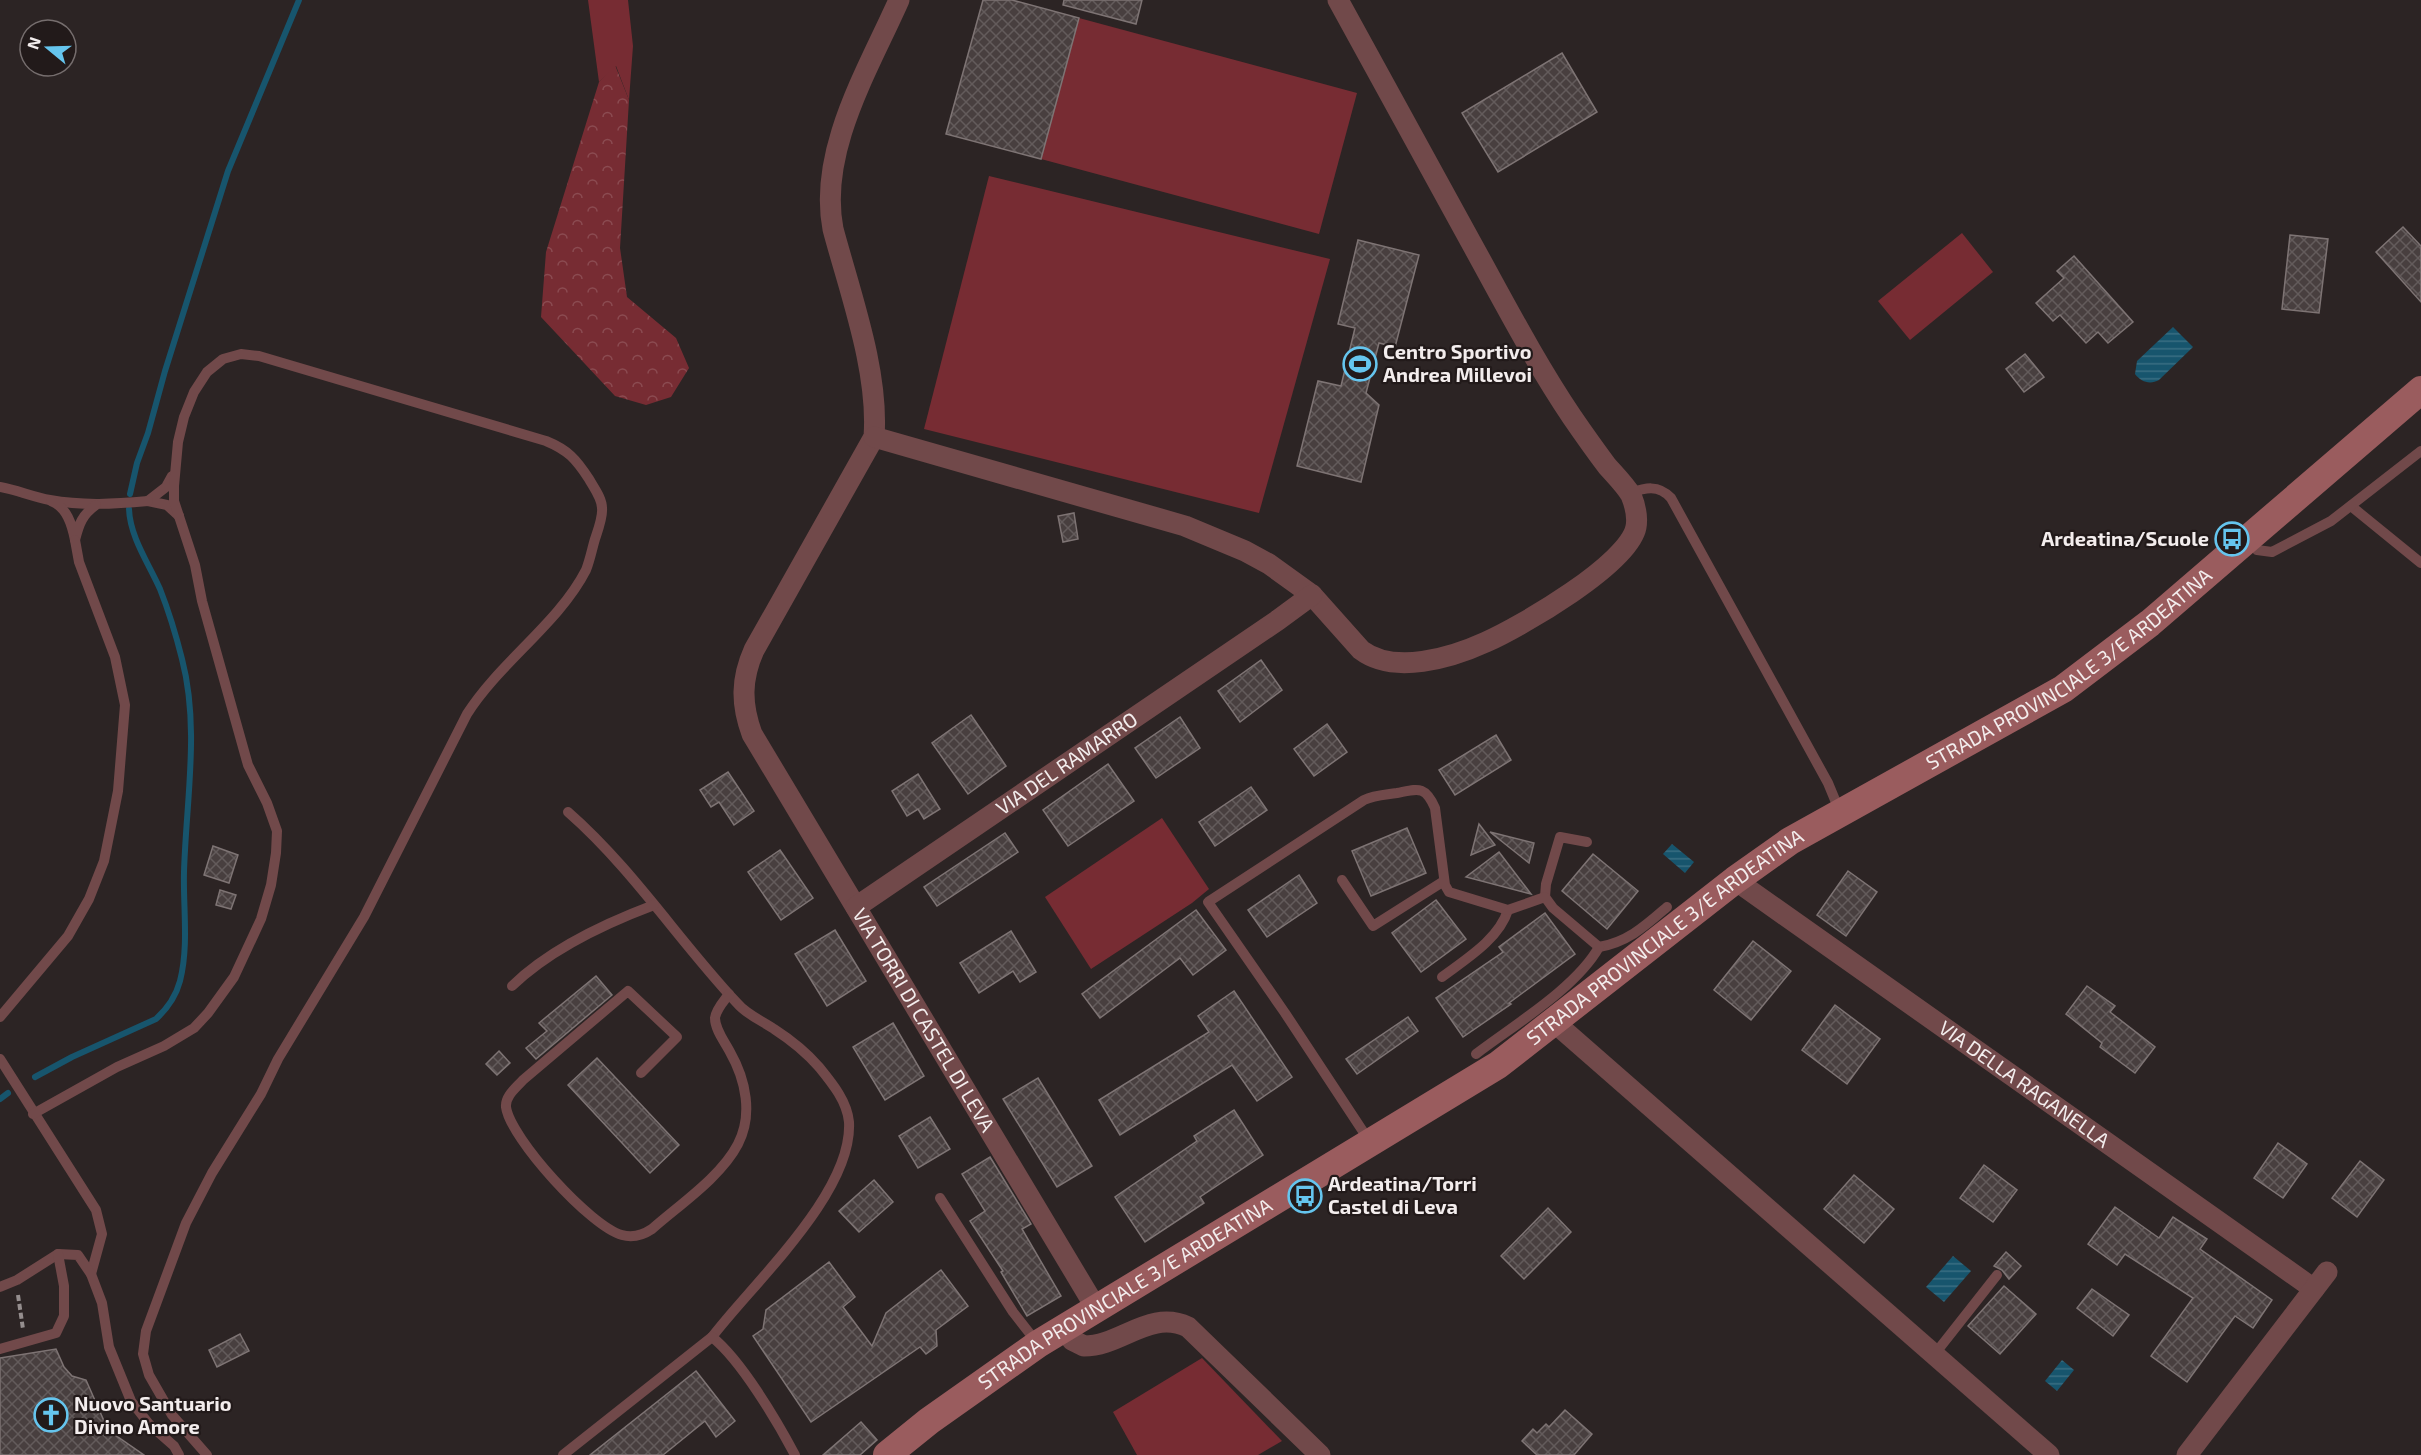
<svg xmlns="http://www.w3.org/2000/svg" width="2421" height="1455" font-family="'Exo 2',sans-serif">
	<defs>
		<pattern id="forest-crowns" width="20" height="18" patternUnits="userSpaceOnUse" patternTransform="scale(1.5)"><rect width="20" height="18" fill="#772c33"/><path d="M2 6a3 3 0 1 1 6 0M12 15a3 3 0 1 1 6 0" fill="none" stroke="#8b4b51"/></pattern>
		<pattern id="water-rules" width="6" height="5" patternUnits="userSpaceOnUse" patternTransform="scale(1.5)"><rect width="6" height="5" fill="#17556d"/><path d="M0 2.5h6" fill="none" stroke="#396e82"/></pattern>
		<pattern id="building-cross-hatch" width="8" height="8" patternUnits="userSpaceOnUse" patternTransform="scale(1.5)"><rect width="8" height="8" fill="#483f3f"/><path d="M0 0l8 8M0 8l8-8" fill="none" stroke="#635b5b"/></pattern>
	</defs>
	<rect width="100%" height="100%" fill="#2c2424"/>
	<!-- grass -->
	<g fill="#772c33">
		<polygon points="588,0 628,0 633,46 629,100 616,66 599,82"/>
		<polygon points="1079,18 1357,93 1319,234 1041,159"/>
		<polygon points="989,176 1330,259 1259,513 924,429"/>
		<polygon points="1962,233 1993,272 1910,340 1878,301"/>
		<polygon points="1162,818 1209,889 1192,903 1091,969 1045,897"/>
		<polygon points="1202,1358 1282,1441 1258,1455 1137,1455 1113,1412"/>
	</g>
	<!-- forest -->
	<polygon fill="url(#forest-crowns)" points="615,65 629,100 620,248 627,297 676,338 689,368 671,397 646,405 615,396 541,317 546,252 599,82"/>
	<!-- water -->
	<g fill="url(#water-rules)">
		<path d="M2173,327L2193,347L2159,380C2150,385 2141,382 2135,374L2137,361Z"/>
		<polygon points="1672,844 1694,862 1685,873 1663,854"/>
		<polygon points="1953,1256 1971,1271 1944,1302 1926,1287"/>
		<polygon points="2062,1360 2074,1370 2057,1391 2045,1381"/>
	</g>
	<g fill="none" stroke-linecap="round" stroke-linejoin="round">
		<!-- stream -->
		<g stroke="#17556d" stroke-width="6">
			<polyline points="130,494 137,463 148,433 165,371 228,171 299,0"/>
			<path d="M35,1077L72,1057L156,1019C168,1008 176,996 180,981C189,946 183,907 184,872C186,801 200,728 182,659C176,635 169,612 160,589C149,564 130,537 129,509"/>
			<polyline points="0,1099 8,1093"/>
		</g>
	</g>
	<!-- building -->
	<g fill="url(#building-cross-hatch)" stroke="#7e7474" stroke-width="1.5">
		<polygon points="983,0 1012,0 1079,18 1041,159 946,134"/>
		<polygon points="1064,0 1142,0 1136,24 1063,5"/>
		<polygon points="1562,53 1597,112 1498,172 1462,113"/>
		<polygon points="2403,227 2421,246 2421,302 2376,252"/>
		<polygon points="2290,235 2328,239 2319,313 2282,309"/>
		<polygon points="1358,240 1419,255 1395,347 1379,343 1366,393 1379,405 1361,482 1297,466 1318,381 1341,386 1355,328 1338,324"/>
		<polygon points="2074,256 2133,322 2108,343 2098,332 2086,343 2060,315 2053,321 2036,303 2064,278 2057,271"/>
		<polygon points="2025,354 2044,377 2024,392 2006,369"/>
		<polygon points="1074,513 1078,539 1063,542 1058,516"/>
		<polygon points="1261,660 1282,690 1240,722 1218,691"/>
		<polygon points="971,715 1006,766 968,794 932,743"/>
		<polygon points="1180,717 1200,748 1156,778 1135,748"/>
		<polygon points="1327,724 1347,752 1314,776 1294,749"/>
		<polygon points="1496,735 1511,760 1455,795 1439,770"/>
		<polygon points="1108,764 1134,801 1068,846 1043,810"/>
		<polygon points="728,772 754,811 734,825 719,802 711,807 700,790"/>
		<polygon points="918,774 940,809 924,819 918,809 907,816 892,791"/>
		<polygon points="1251,787 1267,810 1215,846 1199,822"/>
		<polygon points="1479,824 1495,845 1471,855"/>
		<polygon points="1407,828 1426,873 1371,896 1352,851"/>
		<polygon points="1490,832 1534,843 1529,863"/>
		<polygon points="1005,833 1018,852 937,906 924,887"/>
		<polygon points="213,846 238,855 229,883 204,875"/>
		<polygon points="780,850 813,898 781,920 748,872"/>
		<polygon points="1499,852 1531,894 1466,877"/>
		<polygon points="1593,854 1638,891 1607,929 1562,891"/>
		<polygon points="1848,871 1877,892 1846,936 1817,915"/>
		<polygon points="1299,875 1317,903 1267,937 1248,910"/>
		<polygon points="220,890 236,895 231,909 216,905"/>
		<polygon points="1436,900 1466,939 1421,972 1392,933"/>
		<polygon points="1196,910 1226,950 1193,975 1180,958 1100,1018 1082,994"/>
		<polygon points="1545,913 1575,954 1509,1003 1511,1004 1463,1037 1436,998 1503,952 1499,947"/>
		<polygon points="835,930 866,981 827,1006 795,954"/>
		<polygon points="1011,931 1036,972 1020,982 1013,971 979,993 960,963"/>
		<polygon points="1753,941 1791,971 1751,1020 1714,990"/>
		<polygon points="596,976 612,995 536,1059 526,1048 547,1031 539,1023"/>
		<polygon points="2087,986 2115,1006 2110,1012 2155,1047 2135,1073 2100,1047 2102,1043 2066,1014"/>
		<polygon points="1234,991 1292,1077 1257,1101 1232,1065 1120,1135 1099,1100 1209,1032 1198,1016"/>
		<polygon points="1835,1005 1880,1039 1847,1084 1802,1050"/>
		<polygon points="1408,1017 1418,1031 1357,1074 1346,1059"/>
		<polygon points="893,1023 924,1076 885,1100 853,1047"/>
		<polygon points="499,1051 510,1063 497,1075 486,1064"/>
		<polygon points="597,1058 679,1145 650,1173 568,1085"/>
		<polygon points="1038,1078 1092,1166 1057,1187 1003,1099"/>
		<polygon points="1234,1110 1263,1155 1200,1197 1204,1203 1145,1242 1115,1197 1197,1141 1194,1136"/>
		<polygon points="930,1117 950,1149 918,1168 899,1136"/>
		<polygon points="2278,1143 2307,1164 2283,1198 2254,1178"/>
		<polygon points="990,1157 1031,1224 1022,1229 1061,1296 1027,1316 1001,1272 1003,1271 970,1221 985,1211 962,1174"/>
		<polygon points="2360,1161 2384,1180 2357,1217 2332,1198"/>
		<polygon points="1984,1165 2017,1190 1993,1222 1960,1198"/>
		<polygon points="1854,1175 1894,1209 1864,1243 1824,1209"/>
		<polygon points="874,1180 893,1202 859,1232 839,1211"/>
		<polygon points="2115,1207 2159,1238 2173,1217 2207,1239 2200,1249 2272,1300 2253,1328 2235,1316 2187,1382 2151,1356 2193,1298 2125,1254 2117,1265 2088,1244"/>
		<polygon points="1548,1208 1571,1232 1524,1279 1501,1256"/>
		<polygon points="2006,1252 2021,1266 2009,1279 2002,1270 1994,1266"/>
		<polygon points="829,1262 855,1297 843,1307 872,1346 886,1313 941,1270 968,1306 936,1330 937,1346 926,1354 920,1347 811,1422 753,1336 763,1329 766,1310"/>
		<polygon points="2004,1286 2036,1314 2000,1354 1968,1326"/>
		<polygon points="2092,1289 2129,1315 2113,1336 2077,1308"/>
		<polygon points="240,1334 249,1351 217,1367 209,1350"/>
		<polygon points="56,1349 64,1367 72,1376 86,1380 108,1430 144,1455 0,1455 0,1358"/>
		<polygon points="696,1371 735,1421 716,1437 705,1421 663,1455 590,1455"/>
		<polygon points="1565,1410 1592,1434 1574,1455 1537,1455 1522,1441 1533,1429 1537,1433 1546,1424 1549,1427"/>
		<polygon points="861,1422 877,1440 860,1455 823,1455"/>
	</g>
	<g fill="none" stroke-linecap="round" stroke-linejoin="round">
		<!-- path -->
		<polyline stroke="#958e8e" stroke-width="4" stroke-dasharray="6 3" stroke-linecap="butt" points="18,1295 23,1329"/>
		<!-- service -->
		<g stroke="#71494a" stroke-width="10">
			<polyline points="172,476 166,487 148,501 167,505 179,516"/>
			<path d="M0,487C17,490 33,497 50,500C83,506 115,504 148,501"/>
			<path d="M1630,493C1645,488 1658,484 1671,498L1828,783L1840,812"/>
			<path d="M51,501C67,507 72,525 75,540C79,524 82,515 96,505"/>
			<polyline points="2351,506 2421,563"/>
			<polyline points="2248,539 2257,550 2272,552 2331,521 2421,451"/>
			<path d="M568,812C632,868 679,941 737,1003C747,1015 761,1020 774,1029C791,1040 806,1052 819,1067C832,1083 847,1101 849,1122C853,1193 753,1283 712,1337"/>
			<polyline points="1342,880 1373,926 1444,881"/>
			<polyline points="1545,897 1546,884 1560,837 1587,842"/>
			<path d="M1599,947C1628,942 1645,926 1667,907"/>
			<path d="M1442,977C1466,959 1499,939 1508,910"/>
			<path d="M512,986C549,950 606,923 654,905"/>
			<polyline points="0,1017 68,936 89,899 104,861 118,791 125,705 115,657 79,562 75,540"/>
			<polyline points="0,1059 96,1210 102,1234 91,1274"/>
			<path d="M641,1073L677,1037L628,991L523,1080C516,1088 505,1096 506,1107C510,1138 591,1227 622,1235C633,1238 643,1235 652,1229C679,1205 721,1177 738,1144C753,1115 746,1080 730,1052C725,1042 715,1030 715,1018C716,1009 724,1001 729,994"/>
			<path d="M33,1114L117,1067L164,1046L194,1028L208,1013L234,977L261,919L271,885L276,853L277,831L267,803L248,765L202,601L195,565L174,501V486L178,442L184,417L194,392L207,372L223,359L241,354L259,356L546,441C568,450 576,459 589,479C594,488 602,498 602,508C603,517 598,530 595,539C592,549 590,560 586,570C559,623 500,662 467,714L364,917L278,1059L261,1094L212,1173L186,1223L146,1331L143,1354L149,1375L172,1415L207,1455"/>
			<path d="M1370,1142L1285,1013L1208,902L1364,800C1375,795 1385,795 1397,793C1418,789 1425,785 1435,808L1445,885L1449,892L1508,910L1545,897L1553,908L1599,947C1576,988 1514,1025 1476,1054"/>
			<polyline points="940,1198 1013,1312 1038,1344"/>
			<polyline points="0,1287 17,1280 58,1254 78,1255 91,1274 102,1303 109,1347 131,1401 149,1424 174,1446 179,1455"/>
			<polyline points="0,1349 56,1333 64,1316 64,1286 58,1254"/>
			<polyline points="1934,1355 1997,1275"/>
			<path d="M563,1455L712,1337C741,1360 777,1421 795,1455"/>
		</g>
		<!-- minor -->
		<g stroke="#71494a" stroke-width="21">
			<path id="s1" d="M899,0C868,70 818,151 833,229C850,293 879,371 874,437L754,650C741,679 741,704 752,734L1096,1308"/>
			<path d="M874,437L1185,526L1245,551L1269,564L1312,595L1361,650C1394,675 1451,658 1486,642C1520,627 1629,564 1636,527C1638,516 1635,505 1631,495C1625,485 1615,475 1607,466C1595,450 1583,433 1572,417C1535,362 1505,304 1473,246C1428,164 1383,82 1338,0"/>
			<path id="s2" d="M1735,880L2314,1289"/>
			<path id="s3" d="M856,907L1278,620L1312,595"/>
			<polyline points="1554,1022 2049,1455"/>
			<path d="M1064,1327L1072,1340L1084,1346C1121,1346 1150,1309 1188,1327L1320,1455"/>
			<polyline points="2187,1455 2327,1272"/>
		</g>
		<!-- secondary -->
		<path stroke="#9a5c5e" stroke-width="28" id="s4" d="M887,1455L929,1421L1038,1344L1498,1065L1735,880L1790,841L2063,689L2150,623L2421,390"/>
	</g>
	<!-- icons -->
	<defs>
		<symbol id="stadium-ring" viewBox="-11 -11 22 22"><circle r="9.5" fill="#221a1a" stroke="#65c5ee" stroke-width="1.5"/><path d="M0-5a6.5 5 0 1 0 0 10a6.5 5 0 1 0 0-10ZM-3.5-1.8h7v3.6h-7Z" fill="#65c5ee"/></symbol>
		<symbol id="bus-ring" viewBox="-11 -11 22 22"><circle r="9.5" fill="#221a1a" stroke="#65c5ee" stroke-width="1.5"/><path d="M-5-6H5V4H4V6H2V4H-2V6H-4V4H-5ZM-3.5-4V0h7V-4ZM-3.5 1.2v1.5H-2V1.2ZM2 1.2v1.5H3.5V1.2Z" fill="#65c5ee"/></symbol>
		<symbol id="church-ring" viewBox="-11 -11 22 22"><circle r="9.5" fill="#221a1a" stroke="#65c5ee" stroke-width="1.5"/><path d="M-1.2-6h2.4v3.5h3.3v2.4h-3.3V6h-2.4V-.1h-3.3v-2.4h3.3Z" fill="#65c5ee"/></symbol>
	</defs>
	<g fill-rule="evenodd">
		<use href="#stadium-ring" x="1341" y="345" width="38" height="38"/>
		<use href="#bus-ring" x="2213" y="520" width="38" height="38"/>
		<use href="#bus-ring" x="1286" y="1177" width="38" height="38"/>
		<use href="#church-ring" x="32" y="1396" width="38" height="38"/>
	</g>
	<g text-anchor="middle" stroke-width="4.5" stroke-linejoin="round" paint-order="stroke">
		<!-- poi labels -->
		<g font-size="20" font-weight="bold" fill="#f3eded" stroke="#221a1a" text-anchor="start">
			<text x="1383" y="359">Centro Sportivo<tspan x="1383" dy="23">Andrea Millevoi</tspan></text>
			<text x="2209" y="546" text-anchor="end">Ardeatina/Scuole</text>
			<text x="1328" y="1191">Ardeatina/Torri<tspan x="1328" dy="23">Castel di Leva</tspan></text>
			<text x="74" y="1411">Nuovo Santuario<tspan x="74" dy="23">Divino Amore</tspan></text>
		</g>
		<!-- street labels -->
		<g font-size="20" fill="#f3eded" stroke="#221a1a">
			<text dy="7" stroke="none"><textPath href="#s4" startOffset="1422">STRADA PROVINCIALE 3/E ARDEATINA</textPath></text>
			<text dy="7" stroke="none"><textPath href="#s3" startOffset="255">VIA DEL RAMARRO</textPath></text>
			<text dy="7" stroke="none"><textPath href="#s4" startOffset="936">STRADA PROVINCIALE 3/E ARDEATINA</textPath></text>
			<text dy="7" stroke="none"><textPath href="#s1" startOffset="1120">VIA TORRI DI CASTEL DI LEVA</textPath></text>
			<text dy="7" stroke="none"><textPath href="#s2" startOffset="354">VIA DELLA RAGANELLA</textPath></text>
			<text dy="7" stroke="none"><textPath href="#s4" startOffset="288">STRADA PROVINCIALE 3/E ARDEATINA</textPath></text>
		</g>
	</g>
	<!-- north arrow -->
	<g transform="translate(48 48) rotate(289)"><circle r="28" fill="#221a1a" stroke="#766e6e" stroke-width="1.5"/>
	<path d="M0-4.5L10 22L0 15L-10 22Z" fill="#65c5ee"/>
	<text y="-9" font-size="16" font-weight="bold" text-anchor="middle" fill="#f3eded">N</text>
	</g>
</svg>
